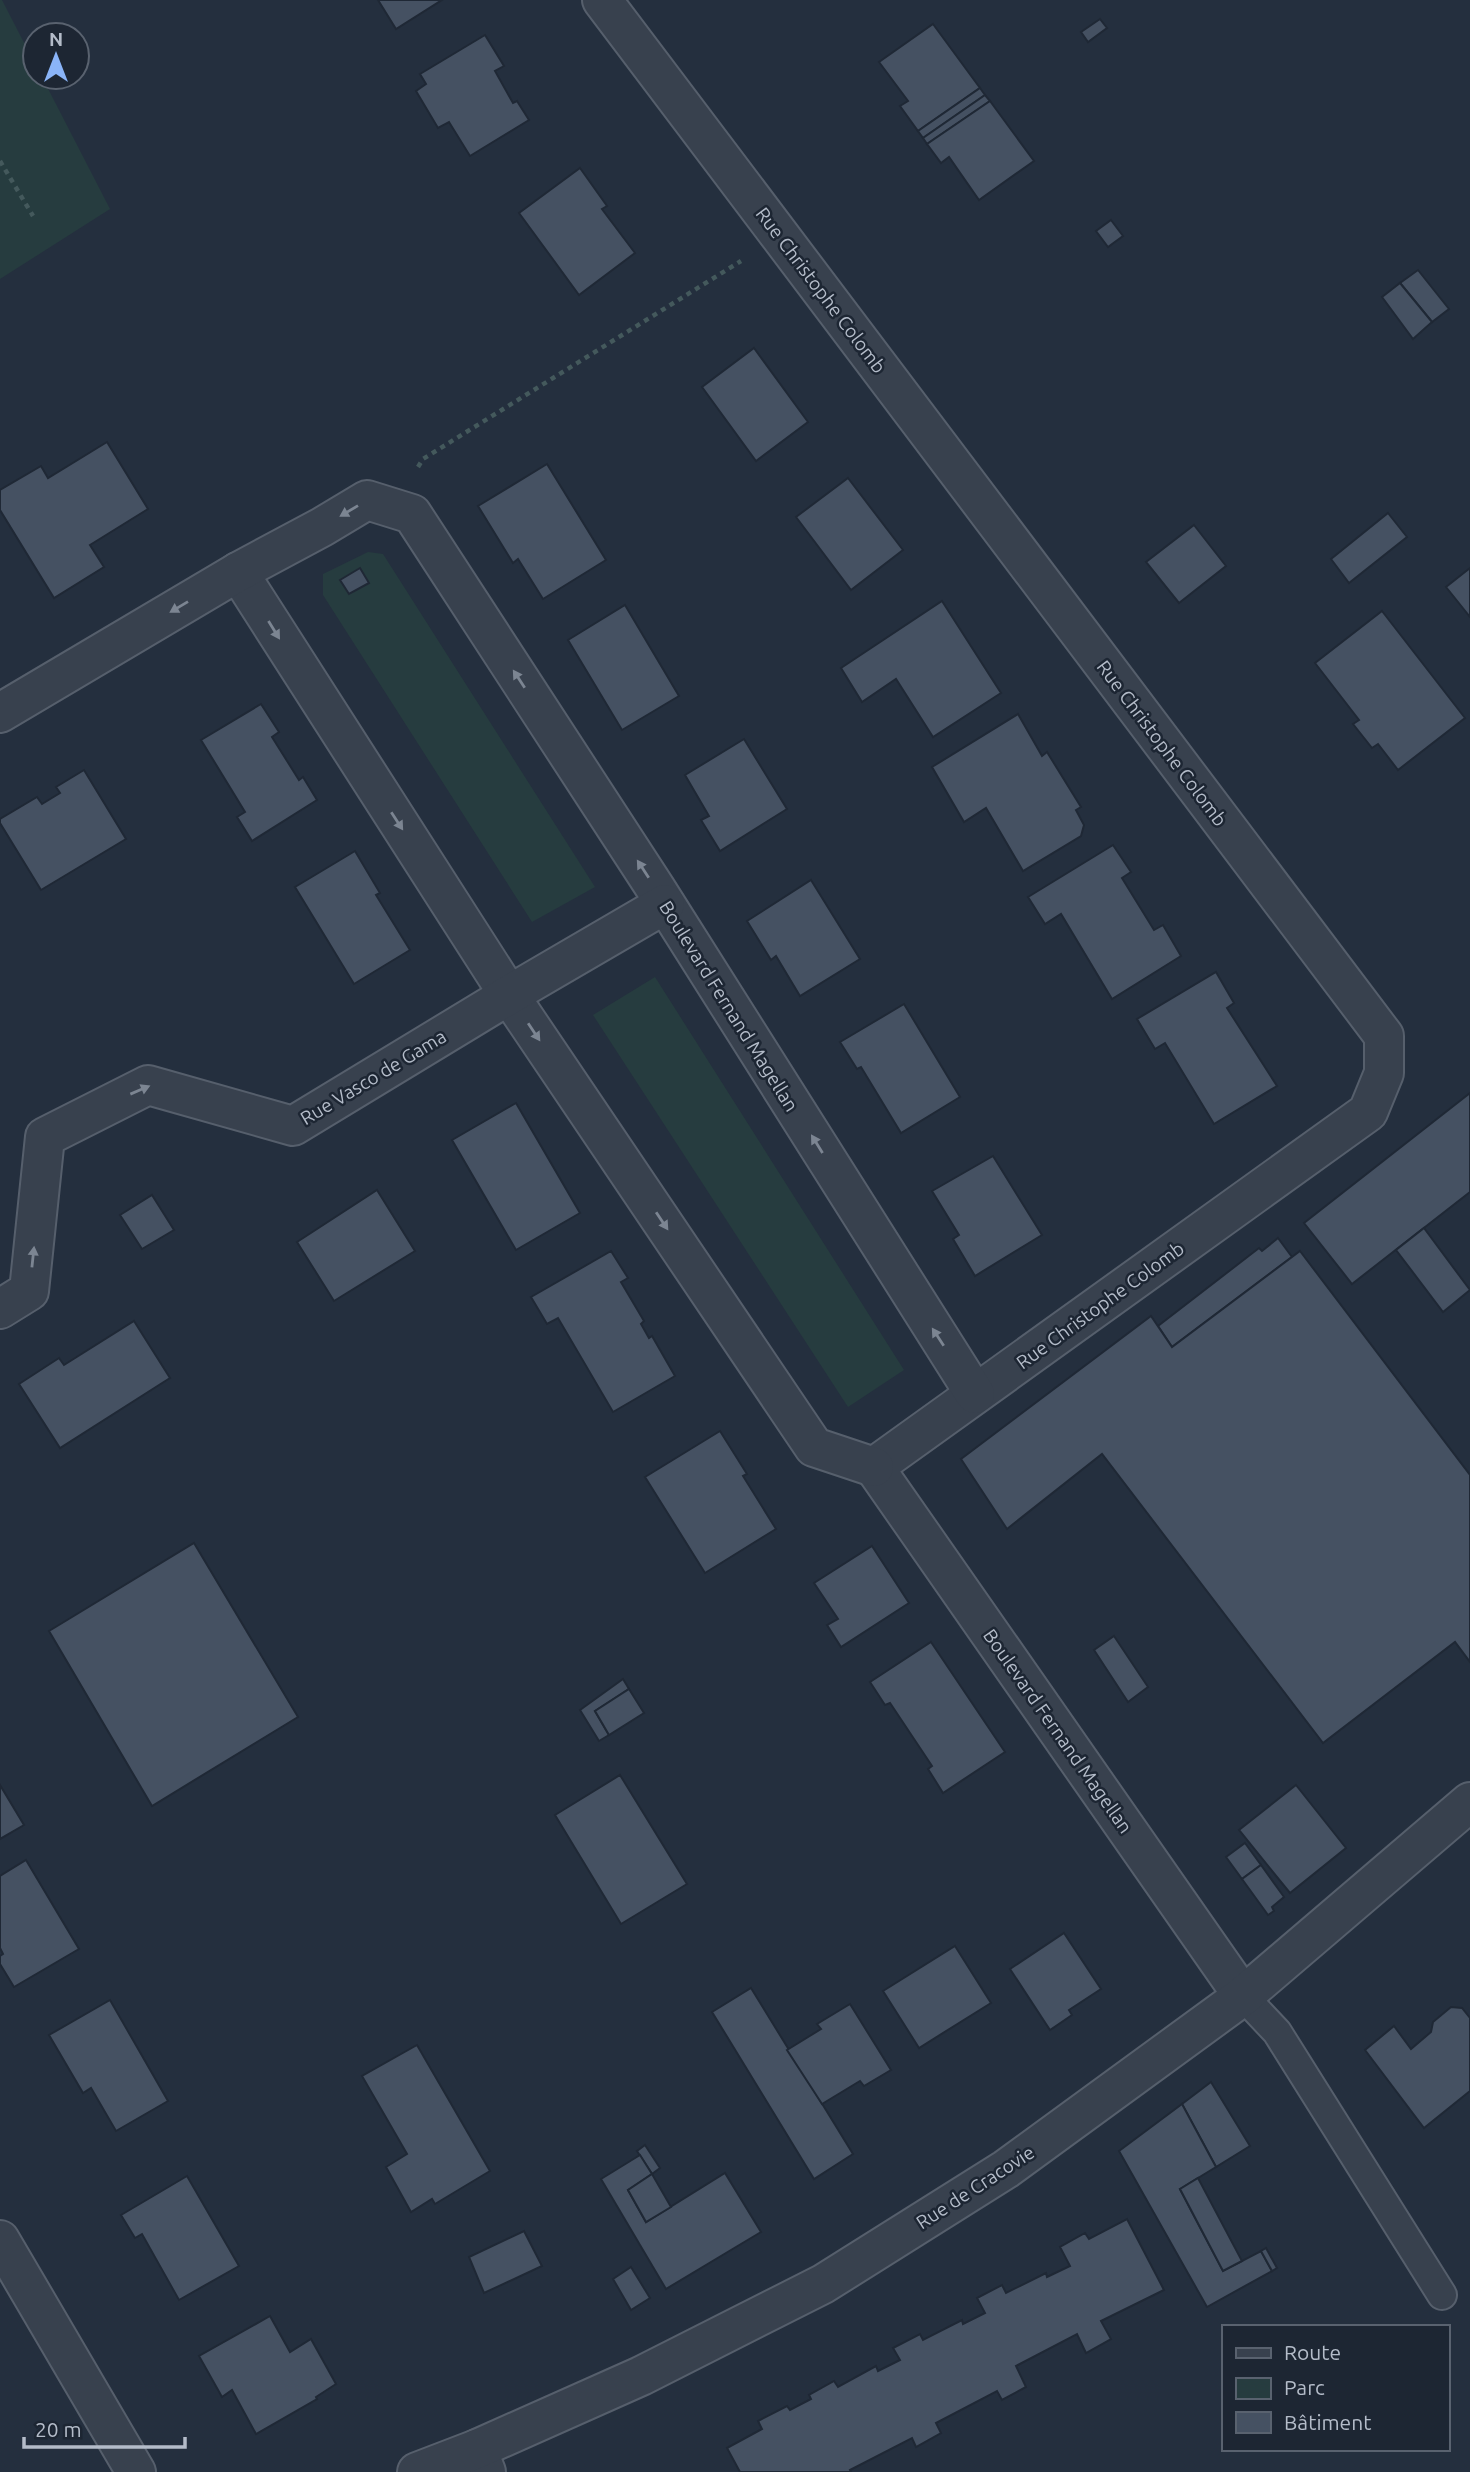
<svg xmlns="http://www.w3.org/2000/svg" width="1470" height="2472" font-family="Ubuntu,sans-serif">
	<rect width="100%" height="100%" fill="#242f3e"/>
	<!-- green -->
	<g fill="#263c3f">
		<polygon points="0,0 2,0 35,64 35,77 42,77 110,209 0,279"/>
		<polygon points="368,552 383,554 595,887 532,922 323,595 323,574"/>
		<polygon points="655,977 904,1370 848,1407 593,1015"/>
	</g>
	<!-- building -->
	<g fill="#455162" stroke="#1f2835" stroke-width="2">
		<polygon points="378,0 442,0 396,29"/>
		<polygon points="1100,19 1107,28 1088,42 1081,32"/>
		<polygon points="933,24 980,88 918,131 900,106 908,101 879,62"/>
		<polygon points="485,35 504,66 495,71 513,103 517,101 529,120 470,156 449,122 438,128 416,91 426,84 420,74"/>
		<polygon points="980,88 985,95 923,138 918,131"/>
		<polygon points="985,95 990,101 927,144 923,138"/>
		<polygon points="990,101 1034,161 979,200 949,157 941,163 927,144"/>
		<polygon points="580,168 607,206 602,209 635,253 579,295 519,213"/>
		<polygon points="1111,220 1123,236 1108,247 1096,231"/>
		<polygon points="1418,270 1449,309 1432,322 1400,283"/>
		<polygon points="1400,283 1432,322 1413,339 1382,297"/>
		<polygon points="754,348 808,422 756,461 702,387"/>
		<polygon points="107,442 148,509 90,545 104,567 54,598 0,510 0,490 41,466 48,478"/>
		<polygon points="547,464 606,560 543,599 518,559 513,563 478,506"/>
		<polygon points="848,478 903,550 851,590 796,517"/>
		<polygon points="1388,513 1407,537 1349,583 1331,559"/>
		<polygon points="1194,525 1226,566 1179,603 1146,562"/>
		<polygon points="360,568 369,583 349,594 340,580"/>
		<polygon points="1470,568 1470,617 1446,587"/>
		<polygon points="942,601 1001,693 933,737 896,679 862,702 841,668"/>
		<polygon points="625,605 679,696 622,730 568,640"/>
		<polygon points="1382,611 1465,718 1398,770 1378,744 1372,748 1353,724 1359,720 1315,663"/>
		<polygon points="261,704 279,732 272,737 299,780 303,777 317,800 252,841 237,817 245,812 201,740"/>
		<polygon points="1018,714 1042,756 1047,752 1081,807 1076,810 1084,825 1081,836 1023,871 986,808 964,822 932,767"/>
		<polygon points="744,739 787,809 720,851 701,820 709,816 685,775"/>
		<polygon points="84,770 126,839 41,890 0,823 0,819 37,797 42,804 60,793 56,787"/>
		<polygon points="1113,845 1131,872 1122,878 1154,930 1163,925 1181,956 1112,999 1061,914 1045,924 1028,897"/>
		<polygon points="355,851 380,893 376,895 410,950 354,984 295,887"/>
		<polygon points="811,880 860,959 800,996 776,956 771,960 747,921"/>
		<polygon points="1216,972 1234,1003 1227,1008 1277,1086 1214,1124 1165,1043 1155,1049 1137,1019"/>
		<polygon points="904,1004 960,1097 901,1133 861,1067 857,1069 840,1042"/>
		<polygon points="1470,1093 1470,1192 1352,1284 1304,1223"/>
		<polygon points="516,1103 580,1213 516,1250 452,1140"/>
		<polygon points="993,1156 1042,1235 975,1276 953,1239 959,1235 932,1191"/>
		<polygon points="377,1190 415,1251 334,1301 297,1242"/>
		<polygon points="152,1195 174,1230 142,1249 120,1215"/>
		<polygon points="1424,1228 1470,1290 1443,1312 1396,1250"/>
		<polygon points="1278,1238 1292,1257 1172,1347 1158,1326 1259,1248 1262,1251"/>
		<polygon points="611,1251 628,1278 621,1282 644,1321 641,1324 649,1338 652,1336 675,1376 613,1412 558,1318 547,1324 531,1297"/>
		<polygon points="1300,1251 1470,1475 1470,1662 1455,1642 1323,1743 1102,1454 1007,1529 961,1459 1151,1316 1172,1347"/>
		<polygon points="134,1321 170,1378 60,1448 19,1384 59,1358 64,1365"/>
		<polygon points="720,1431 747,1474 743,1476 776,1529 705,1573 645,1477"/>
		<polygon points="194,1543 298,1717 152,1806 49,1631"/>
		<polygon points="872,1546 909,1603 841,1647 827,1625 838,1619 814,1583"/>
		<polygon points="1114,1636 1148,1687 1128,1702 1094,1650"/>
		<polygon points="931,1642 1005,1752 943,1793 928,1769 932,1766 890,1703 885,1705 870,1682"/>
		<polygon points="623,1679 629,1689 595,1711 609,1735 599,1741 580,1710"/>
		<polygon points="629,1689 644,1713 609,1735 595,1711"/>
		<polygon points="620,1775 687,1884 621,1924 555,1815"/>
		<polygon points="0,1785 24,1825 0,1839"/>
		<polygon points="1296,1785 1346,1848 1290,1893 1239,1830"/>
		<polygon points="1245,1843 1261,1865 1242,1879 1226,1857"/>
		<polygon points="26,1860 79,1949 14,1987 0,1964 0,1956 3,1954 0,1948 0,1876"/>
		<polygon points="1261,1865 1284,1897 1272,1907 1274,1911 1268,1915 1242,1879"/>
		<polygon points="1064,1933 1101,1989 1069,2010 1072,2015 1050,2030 1010,1969"/>
		<polygon points="955,1946 991,2003 919,2048 883,1991"/>
		<polygon points="751,1988 853,2154 814,2179 712,2012"/>
		<polygon points="110,2000 168,2101 116,2131 91,2088 83,2093 49,2035"/>
		<polygon points="850,2004 891,2070 864,2086 860,2081 822,2104 787,2050 821,2029 817,2024"/>
		<polygon points="1451,2007 1462,2008 1470,2018 1470,2091 1424,2128 1365,2050 1394,2026 1411,2049 1431,2032 1433,2022"/>
		<polygon points="417,2045 490,2171 435,2204 432,2199 411,2212 386,2167 407,2154 362,2076"/>
		<polygon points="1211,2082 1250,2146 1216,2167 1182,2104"/>
		<polygon points="1182,2104 1216,2167 1180,2189 1203,2233 1223,2271 1261,2251 1272,2271 1207,2307 1119,2151"/>
		<polygon points="645,2145 660,2168 652,2174 637,2151"/>
		<polygon points="640,2155 652,2174 628,2190 646,2222 725,2173 761,2232 666,2289 601,2179"/>
		<polygon points="652,2174 671,2207 646,2222 628,2190"/>
		<polygon points="187,2176 239,2266 179,2300 142,2234 135,2238 121,2215"/>
		<polygon points="1198,2178 1242,2261 1223,2271 1180,2189"/>
		<polygon points="1127,2219 1164,2290 1101,2321 1111,2339 1086,2353 1077,2334 1016,2366 1026,2387 1002,2400 997,2391 936,2423 941,2433 916,2447 912,2438 850,2470 851,2472 740,2472 727,2448 762,2429 758,2421 787,2406 790,2410 811,2399 809,2395 834,2381 838,2387 876,2366 878,2371 900,2360 893,2348 920,2334 923,2340 962,2320 963,2324 985,2313 977,2298 1002,2285 1006,2293 1046,2273 1047,2277 1070,2266 1060,2247 1085,2233 1089,2239"/>
		<polygon points="524,2231 542,2266 484,2293 469,2257"/>
		<polygon points="1266,2248 1277,2268 1272,2271 1261,2251"/>
		<polygon points="631,2267 650,2298 631,2310 613,2279"/>
		<polygon points="270,2316 290,2352 311,2339 336,2384 316,2397 317,2399 256,2434 232,2390 222,2397 199,2356"/>
	</g>
	<g fill="none" stroke-linecap="round" stroke-linejoin="round">
		<defs>
			<polyline id="service" points="1243,1996 1277,2032 1442,2295"/>
			<g id="minor">
				<polyline points="602,0 1384,1036 1384,1073 1368,1112 874,1467 1243,1996"/>
				<polyline points="238,572 509,995 814,1447 874,1467"/>
				<polyline points="0,713 238,572 322,527 367,500 412,514 656,889 975,1394"/>
				<polyline points="0,1309 29,1291 45,1137 148,1085 293,1126 509,995 665,904"/>
				<polyline points="0,2240 136,2472"/>
				<polyline points="477,2449 486,2472"/>
			</g>
			<polyline id="tertiary" points="417,2472 477,2449 641,2376 823,2284 1006,2169 1243,1996 1470,1802"/>
		</defs>
		<!-- service casing -->
		<use href="#service" stroke="#565f6c" stroke-width="32"/>
		<!-- minor casing -->
		<use href="#minor" stroke="#565f6c" stroke-width="42"/>
		<!-- tertiary casing -->
		<use href="#tertiary" stroke="#565f6c" stroke-width="42"/>
		<!-- path -->
		<g stroke="#44595c" stroke-width="4.5" stroke-dasharray="5 5" stroke-linecap="butt">
			<polyline points="0,161 33,216"/>
			<polyline points="418,467 423,459 741,261"/>
		</g>
		<!-- service -->
		<use href="#service" stroke="#38414e" stroke-width="28"/>
		<!-- minor -->
		<use href="#minor" stroke="#38414e" stroke-width="38"/>
		<!-- tertiary -->
		<use href="#tertiary" stroke="#38414e" stroke-width="38"/>
	</g>
	<!-- one-way arrows -->
	<defs><path id="oneway-solid" d="M-6-.8H1V-3.2L6.5 0L1 3.2V.8H-6Z" transform="scale(1.75)"/></defs>
	<g fill="#7c8592">
		<use href="#oneway-solid" transform="translate(349 511) rotate(149)"/>
		<use href="#oneway-solid" transform="translate(179 607) rotate(149)"/>
		<use href="#oneway-solid" transform="translate(274 630) rotate(58)"/>
		<use href="#oneway-solid" transform="translate(519 679) rotate(-123)"/>
		<use href="#oneway-solid" transform="translate(397 821) rotate(57)"/>
		<use href="#oneway-solid" transform="translate(643 869) rotate(-123)"/>
		<use href="#oneway-solid" transform="translate(534 1032) rotate(56)"/>
		<use href="#oneway-solid" transform="translate(140 1090) rotate(-23)"/>
		<use href="#oneway-solid" transform="translate(817 1144) rotate(-122)"/>
		<use href="#oneway-solid" transform="translate(662 1221) rotate(56)"/>
		<use href="#oneway-solid" transform="translate(33 1257) rotate(-84)"/>
		<use href="#oneway-solid" transform="translate(938 1337) rotate(-123)"/>
	</g>
	<g text-anchor="middle" stroke-width="5" stroke-linejoin="round" paint-order="stroke">
		<!-- street labels -->
		<g font-size="19" fill="#b4bcc9" stroke="#1d2633">
			<text transform="translate(821 290) rotate(53)" y="7">Rue Christophe Colomb</text>
			<text transform="translate(1162 743) rotate(53)" y="7">Rue Christophe Colomb</text>
			<text transform="translate(729 1006) rotate(58)" y="7">Boulevard Fernand Magellan</text>
			<text transform="translate(373 1077) rotate(-31)" y="7">Rue Vasco de Gama</text>
			<text transform="translate(1100 1305) rotate(-36)" y="7">Rue Christophe Colomb</text>
			<text transform="translate(1058 1731) rotate(55)" y="7">Boulevard Fernand Magellan</text>
			<text transform="translate(975 2187) rotate(-33)" y="7">Rue de Cracovie</text>
		</g>
	</g>
	<!-- legend -->
	<rect x="1222" y="2325" width="228" height="126" fill="#1d2633" stroke="#59626f" stroke-width="2"/>
	<rect x="1236" y="2348" width="35" height="10" fill="#38414e" stroke="#59626f" stroke-width="2"/>
	<text x="1284" y="2360" font-size="21" fill="#b4bcc9">Route</text>
	<rect x="1236" y="2378" width="35" height="21" fill="#263c3f" stroke="#59626f" stroke-width="2"/>
	<text x="1284" y="2395" font-size="21" fill="#b4bcc9">Parc</text>
	<rect x="1236" y="2412" width="35" height="21" fill="#455162" stroke="#59626f" stroke-width="2"/>
	<text x="1284" y="2430" font-size="21" fill="#b4bcc9">Bâtiment</text>
	<!-- north arrow -->
	<g transform="translate(56 56)"><circle r="33" fill="#1d2633" stroke="#59626f" stroke-width="2"/>
	<path d="M0-5L12 26L0 18L-12 26Z" fill="#8ab4f8"/>
	<text y="-10" font-size="19" font-weight="bold" text-anchor="middle" fill="#b4bcc9">N</text>
	</g>
	<!-- scale -->
	<path d="M24 2437v10h161v-10" fill="none" stroke="#b4bcc9" stroke-width="3.5"/>
	<text x="35" y="2437" font-size="21" fill="#b4bcc9" stroke="#1d2633" stroke-width="5" paint-order="stroke">20 m</text>
</svg>
